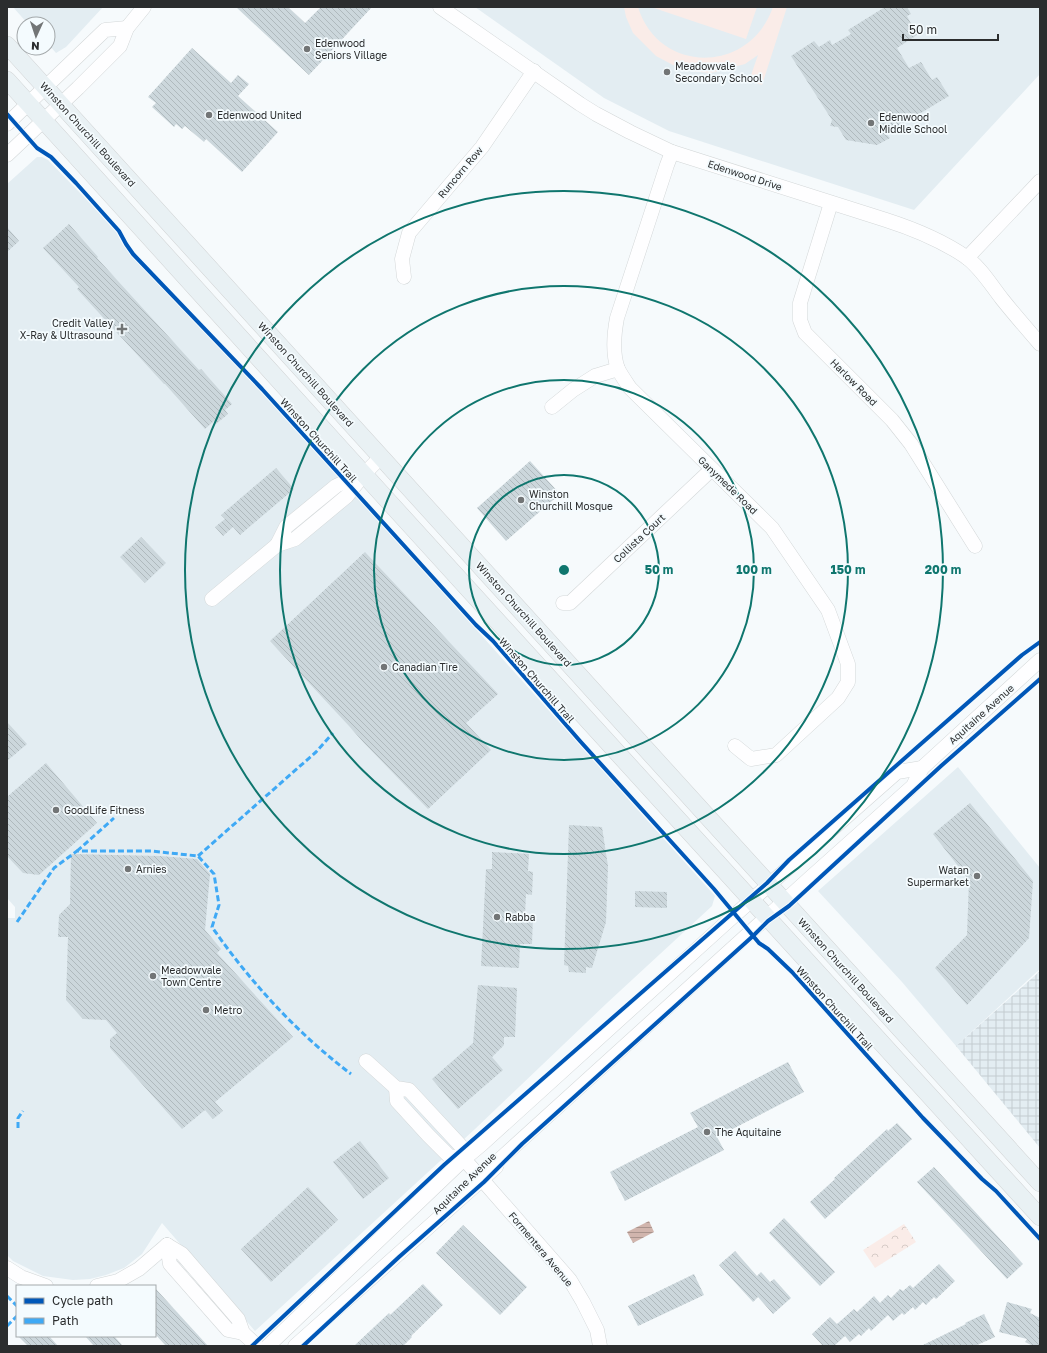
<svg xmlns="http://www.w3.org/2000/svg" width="1047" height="1353" font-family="'Golos Text',sans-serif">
	<defs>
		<pattern id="industrial-grid" width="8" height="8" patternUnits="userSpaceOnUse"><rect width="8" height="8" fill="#e3edf2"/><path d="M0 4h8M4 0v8" fill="none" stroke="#c3ccd0"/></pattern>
		<pattern id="park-crowns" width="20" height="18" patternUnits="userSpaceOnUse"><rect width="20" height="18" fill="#faece8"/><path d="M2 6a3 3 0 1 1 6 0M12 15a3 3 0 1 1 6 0" fill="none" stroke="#d6cbc7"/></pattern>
		<pattern id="water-rules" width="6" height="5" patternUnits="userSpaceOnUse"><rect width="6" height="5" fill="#d1b5ad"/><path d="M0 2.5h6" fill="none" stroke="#aa948d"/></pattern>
		<pattern id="building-back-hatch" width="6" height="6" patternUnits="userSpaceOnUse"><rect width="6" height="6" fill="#ccd7dc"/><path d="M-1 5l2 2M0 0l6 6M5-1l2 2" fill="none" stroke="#afb9bd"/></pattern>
	</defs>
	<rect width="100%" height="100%" fill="#f6fafc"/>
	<!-- built -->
	<g fill="#e3edf2">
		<polygon points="13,7 103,7 66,47 56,53 50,46 48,47 48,24 28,24"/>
		<polygon points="475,7 1040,7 1040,74 914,210 669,131 604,98"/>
		<polygon points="37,157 42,157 48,160 86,199 116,232 123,245 132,256 230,358 319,454 715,896 712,906 607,1003 475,1129 255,1331 162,1223 142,1254 124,1268 106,1275 90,1279 73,1280 43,1276 13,1261 7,1255 7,918 15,918 15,907 7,898 7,184"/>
		<polygon points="958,767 1040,868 1040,969 956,1046 902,982 818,891"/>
	</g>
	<!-- industrial -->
	<polygon fill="url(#industrial-grid)" points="1040,971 1040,1148 956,1046"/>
	<!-- park -->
	<polygon fill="url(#park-crowns)" points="904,1224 916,1242 875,1268 863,1250"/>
	<!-- pitch -->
	<g fill="#faece8">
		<path d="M624,7H638C659,75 750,74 773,7H787L762,85L749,81L758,55L745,64L711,73L689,71L673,65L656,56L633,33L626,17Z"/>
		<polygon points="651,7 757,7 746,39"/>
	</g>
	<!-- water -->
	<polygon fill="url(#water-rules)" points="649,1221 654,1232 633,1243 627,1232"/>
	<!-- building -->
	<g fill="url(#building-back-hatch)">
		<polygon points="236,7 288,7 305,23 321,7 372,7 309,75"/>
		<polygon points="885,7 907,7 911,14 907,16 917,35 897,48 909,68 921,62 932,80 937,77 949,96 886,134 890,138 877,145 846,140 838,127 830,126 832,120 791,56 814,41 819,47 830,40 832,45 851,34 848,30"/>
		<polygon points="192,48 231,83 238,75 249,84 238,96 278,132 242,172 206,139 204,142 185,126 182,129 176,124 174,127 152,107 156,103 148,97"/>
		<polygon points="69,224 98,257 97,258 199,370 201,369 232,404 225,410 228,414 216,424 214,421 205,429 165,384 164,384 77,289 79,287 43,248"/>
		<polygon points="7,227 19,241 7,252"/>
		<polygon points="530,461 560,494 506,541 477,508"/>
		<polygon points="276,468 294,489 240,535 233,527 223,536 215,527 225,519 221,515"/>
		<polygon points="141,537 166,563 145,583 120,557"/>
		<polygon points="365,552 498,694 466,723 491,750 428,809 364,743 349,726 270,641"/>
		<polygon points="7,722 27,744 7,761"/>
		<polygon points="46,763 97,823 39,875 23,873 7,856 7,797"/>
		<polygon points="970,803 1033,881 1029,938 967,1005 935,968 967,935 969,880 933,834"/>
		<polygon points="569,825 602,827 608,866 606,922 592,968 586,967 586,973 569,972 568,966 564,965"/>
		<polygon points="492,852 529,854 528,871 533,872 532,895 526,894 525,915 533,916 532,944 520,944 519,968 481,966 486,869 492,869"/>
		<polygon points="71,854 160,856 197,859 210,874 205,930 221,949 217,953 293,1037 215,1102 223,1111 213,1119 205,1110 182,1129 110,1048 110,1039 117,1033 106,1020 83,1019 66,1000 68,937 58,937 59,915 70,904"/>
		<polygon points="635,891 667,892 667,908 635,907"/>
		<polygon points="478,985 517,988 515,1037 504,1037 504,1045 492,1057 503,1070 458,1109 432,1079 473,1043"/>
		<polygon points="788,1062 804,1092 717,1137 724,1150 625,1201 610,1172 698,1127 690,1113"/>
		<polygon points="897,1123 912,1139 825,1219 810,1202 835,1179 834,1178 887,1129 888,1131"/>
		<polygon points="360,1141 389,1178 363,1199 333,1162"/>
		<polygon points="934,1167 1023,1264 1007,1279 917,1182"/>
		<polygon points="308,1187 338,1220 271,1282 241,1249"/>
		<polygon points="784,1218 835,1272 820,1286 769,1233"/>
		<polygon points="463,1225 527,1287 500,1315 436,1253"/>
		<polygon points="735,1251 757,1276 761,1272 770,1282 774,1279 791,1298 773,1314 758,1297 753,1302 719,1265"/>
		<polygon points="939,1264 955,1281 936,1299 934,1297 926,1305 923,1302 915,1310 913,1307 904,1315 902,1313 893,1321 888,1315 871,1331 869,1328 861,1336 859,1334 850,1342 845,1336 834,1346 823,1346 812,1334 830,1317 837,1324 854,1309 857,1312 874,1296 880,1303 888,1295 891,1298 900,1289 903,1291 910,1285 913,1288"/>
		<polygon points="694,1274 704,1295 638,1326 628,1306"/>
		<polygon points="423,1284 443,1305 411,1336 412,1337 403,1346 354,1346 389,1313 390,1315"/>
		<polygon points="155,1288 208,1346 166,1346 155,1334"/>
		<polygon points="1007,1302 1032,1309 1030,1313 1040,1318 1040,1346 1033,1346 1025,1342 1027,1339 999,1332"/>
		<polygon points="984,1314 995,1337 975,1346 921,1346 966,1324 965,1323"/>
		<polygon points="18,1336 49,1336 58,1346 28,1346"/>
		<polygon points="85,1336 114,1336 123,1346 94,1346"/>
	</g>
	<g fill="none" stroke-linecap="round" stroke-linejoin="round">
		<defs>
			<g id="minor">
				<path d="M440,7L580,104L596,114L630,132L672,152L886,220C914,229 941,240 966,257C981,268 991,285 1002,299C1014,314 1027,329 1040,344"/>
				<polyline points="7,124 105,30 127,28"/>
				<path d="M672,152L667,165L617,318C614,334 612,353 618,369C621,375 626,382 630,388L772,528L828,610L848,664V682L838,698L776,755L751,759L735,746"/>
				<polyline points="7,155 78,88 120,46 127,28 144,7"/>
				<polyline points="831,203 800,303 800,320 805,333 892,420 911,444 975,546"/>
				<polyline points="967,258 1040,181"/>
				<polyline points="404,277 402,259 409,233 482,147 534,71"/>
				<polyline points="552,407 573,390 595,376 618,369"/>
				<polyline points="277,545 286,527 336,486 362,474"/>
				<polyline points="212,599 277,545 295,539 347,496 364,474 381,457"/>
				<polyline points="563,603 570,603 712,469"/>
				<polyline points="366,1061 396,1088 409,1090 461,1146 464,1159 570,1280 583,1302 597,1330 600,1346"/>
				<polyline points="396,1088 397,1101 428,1135 449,1156 464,1159"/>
				<polyline points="167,1245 182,1254 238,1319 243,1333 257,1346"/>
				<polyline points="167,1245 170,1264 228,1330 243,1333"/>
				<polyline points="7,1268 21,1277 46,1286"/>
				<polyline points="97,1286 118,1281 139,1269 167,1245"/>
				<polyline points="268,1346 464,1159 482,1144 728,921 897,772 922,768"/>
				<polyline points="295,1346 496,1167 498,1161 810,878 913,786 922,768 1040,660"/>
			</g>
			<g id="major">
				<polyline points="7,45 1040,1183"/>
				<polyline points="7,80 390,503 1040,1217"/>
			</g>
		</defs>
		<!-- minor casing -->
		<use href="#minor" stroke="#d3d7d8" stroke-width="15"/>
		<!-- major casing -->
		<use href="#major" stroke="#d1d3d4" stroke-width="18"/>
		<!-- minor -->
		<use href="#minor" stroke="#fefeff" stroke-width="14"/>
		<!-- major -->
		<use href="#major" stroke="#e9f1f4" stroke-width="17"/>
		<!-- quiet -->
		<g stroke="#3fa9f5" stroke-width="3" stroke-dasharray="6 3" stroke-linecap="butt">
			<polyline points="77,851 114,818"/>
			<polyline points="198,856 316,752 333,733"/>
			<path d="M17,922L54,868L77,851H151L198,856L214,874L219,905L212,927C251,983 297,1033 351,1074"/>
			<polyline points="18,1128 18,1118 23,1111"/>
			<polyline points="7,1296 17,1306"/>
			<polyline points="7,1326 17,1316"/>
		</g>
		<defs>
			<g id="cycleway">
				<polyline points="7,114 37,148 51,157 76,183 119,231 126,244 133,254 262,389 476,625 493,641 580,741 714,889 759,943 768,949 792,972 923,1118 982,1179 996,1191 1040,1239"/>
				<polyline points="252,1346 444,1165 767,883 789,860 1022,655 1040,642"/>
				<polyline points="303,1346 399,1257 484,1182 522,1144 753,936 768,921 789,906 941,766 1040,679"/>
			</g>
		</defs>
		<!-- cycleway casing -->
		<use href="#cycleway" stroke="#f4fbfe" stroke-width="6"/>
		<!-- cycleway -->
		<use href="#cycleway" stroke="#0057b8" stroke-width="4"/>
	</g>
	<!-- distance rings -->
	<g fill="none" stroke="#0f766e" stroke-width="2">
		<circle cx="564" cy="570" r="95"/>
		<circle cx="564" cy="570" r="190"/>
		<circle cx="564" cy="570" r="284"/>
		<circle cx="564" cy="570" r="379"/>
	</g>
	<!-- markers -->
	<g fill="#727576" stroke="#f4fbfe" stroke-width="1.5">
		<circle cx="307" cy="49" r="4"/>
		<circle cx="667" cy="72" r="4"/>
		<circle cx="209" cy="115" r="4"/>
		<circle cx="871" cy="123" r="4"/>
		<path d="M120 323h4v4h4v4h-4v4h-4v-4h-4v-4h4z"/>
		<circle cx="521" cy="500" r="4"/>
		<circle cx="384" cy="667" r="4"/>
		<circle cx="56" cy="810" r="4"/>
		<circle cx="128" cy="869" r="4"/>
		<circle cx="977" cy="876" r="4"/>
		<circle cx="497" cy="917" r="4"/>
		<circle cx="153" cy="976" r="4"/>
		<circle cx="206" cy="1010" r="4"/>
		<circle cx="707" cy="1132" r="4"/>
	</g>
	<g text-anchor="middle" stroke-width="3.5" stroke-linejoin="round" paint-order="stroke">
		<!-- poi labels -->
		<g font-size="10" fill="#2b2d2e" stroke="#f4fbfe" text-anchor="start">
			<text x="315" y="47">Edenwood<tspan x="315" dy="12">Seniors Village</tspan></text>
			<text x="675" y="70">Meadowvale<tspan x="675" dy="12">Secondary School</tspan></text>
			<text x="217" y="119">Edenwood United</text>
			<text x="879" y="121">Edenwood<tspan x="879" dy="12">Middle School</tspan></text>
			<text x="113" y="327" text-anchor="end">Credit Valley<tspan x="113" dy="12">X-Ray &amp; Ultrasound</tspan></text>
			<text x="529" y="498">Winston<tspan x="529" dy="12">Churchill Mosque</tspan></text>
			<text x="392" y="671">Canadian Tire</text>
			<text x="64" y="814">GoodLife Fitness</text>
			<text x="136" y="873">Arnies</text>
			<text x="969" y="874" text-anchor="end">Watan<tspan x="969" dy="12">Supermarket</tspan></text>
			<text x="505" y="921">Rabba</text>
			<text x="161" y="974">Meadowvale<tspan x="161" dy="12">Town Centre</tspan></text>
			<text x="214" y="1014">Metro</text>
			<text x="715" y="1136">The Aquitaine</text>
		</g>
		<!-- street labels -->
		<g font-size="10" fill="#2b2d2e" stroke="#f4fbfe">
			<text transform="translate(88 134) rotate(48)" y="4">Winston Churchill Boulevard</text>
			<text transform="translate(460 172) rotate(-50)" y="4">Runcorn Row</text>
			<text transform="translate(745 175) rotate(18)" y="4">Edenwood Drive</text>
			<text transform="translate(306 374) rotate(48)" y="4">Winston Churchill Boulevard</text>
			<text transform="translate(854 382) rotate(45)" y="4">Harlow Road</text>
			<text transform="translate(319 440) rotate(48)" y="4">Winston Churchill Trail</text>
			<text transform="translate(728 485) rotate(44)" y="4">Ganymede Road</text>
			<text transform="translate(639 538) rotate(-43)" y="4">Collista Court</text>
			<text transform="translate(524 614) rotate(48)" y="4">Winston Churchill Boulevard</text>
			<text transform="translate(537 680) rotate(49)" y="4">Winston Churchill Trail</text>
			<text transform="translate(981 714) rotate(-42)" y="4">Aquitaine Avenue</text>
			<text transform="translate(846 970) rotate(48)" y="4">Winston Churchill Boulevard</text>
			<text transform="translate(835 1008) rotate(48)" y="4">Winston Churchill Trail</text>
			<text transform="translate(464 1183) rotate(-44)" y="4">Aquitaine Avenue</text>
			<text transform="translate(541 1249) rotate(50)" y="4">Formentera Avenue</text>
		</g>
	</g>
	<circle cx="564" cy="570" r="6" fill="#0f766e" stroke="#f4fbfe" stroke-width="2"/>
	<g font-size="12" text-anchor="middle" font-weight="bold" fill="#0f766e" stroke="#f4fbfe" stroke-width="3.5" stroke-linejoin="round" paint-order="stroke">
		<text x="659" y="574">50 m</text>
		<text x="754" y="574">100 m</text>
		<text x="848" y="574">150 m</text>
		<text x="943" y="574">200 m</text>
	</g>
	<!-- border -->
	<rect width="1047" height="1353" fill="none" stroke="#2b2d2e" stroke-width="16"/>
	<!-- legend -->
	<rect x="16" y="1285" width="140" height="52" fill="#f4fbfe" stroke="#a4a9ab"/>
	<rect x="24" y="1298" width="20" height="6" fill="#0057b8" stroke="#a4a9ab"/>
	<text x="52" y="1305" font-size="12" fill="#2b2d2e">Cycle path</text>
	<rect x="24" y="1318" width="20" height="6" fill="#3fa9f5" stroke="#a4a9ab"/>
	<text x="52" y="1325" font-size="12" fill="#2b2d2e">Path</text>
	<!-- north arrow -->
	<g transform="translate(36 36) rotate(183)"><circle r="19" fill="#f4fbfe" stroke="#a4a9ab"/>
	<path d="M0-3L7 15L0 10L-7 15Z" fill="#727576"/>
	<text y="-6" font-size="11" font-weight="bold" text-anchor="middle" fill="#2b2d2e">N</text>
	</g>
	<!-- scale -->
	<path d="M903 34v6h95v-6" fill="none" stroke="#2b2d2e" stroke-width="2"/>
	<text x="909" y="34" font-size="12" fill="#2b2d2e" stroke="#f4fbfe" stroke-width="3" paint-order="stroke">50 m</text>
</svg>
